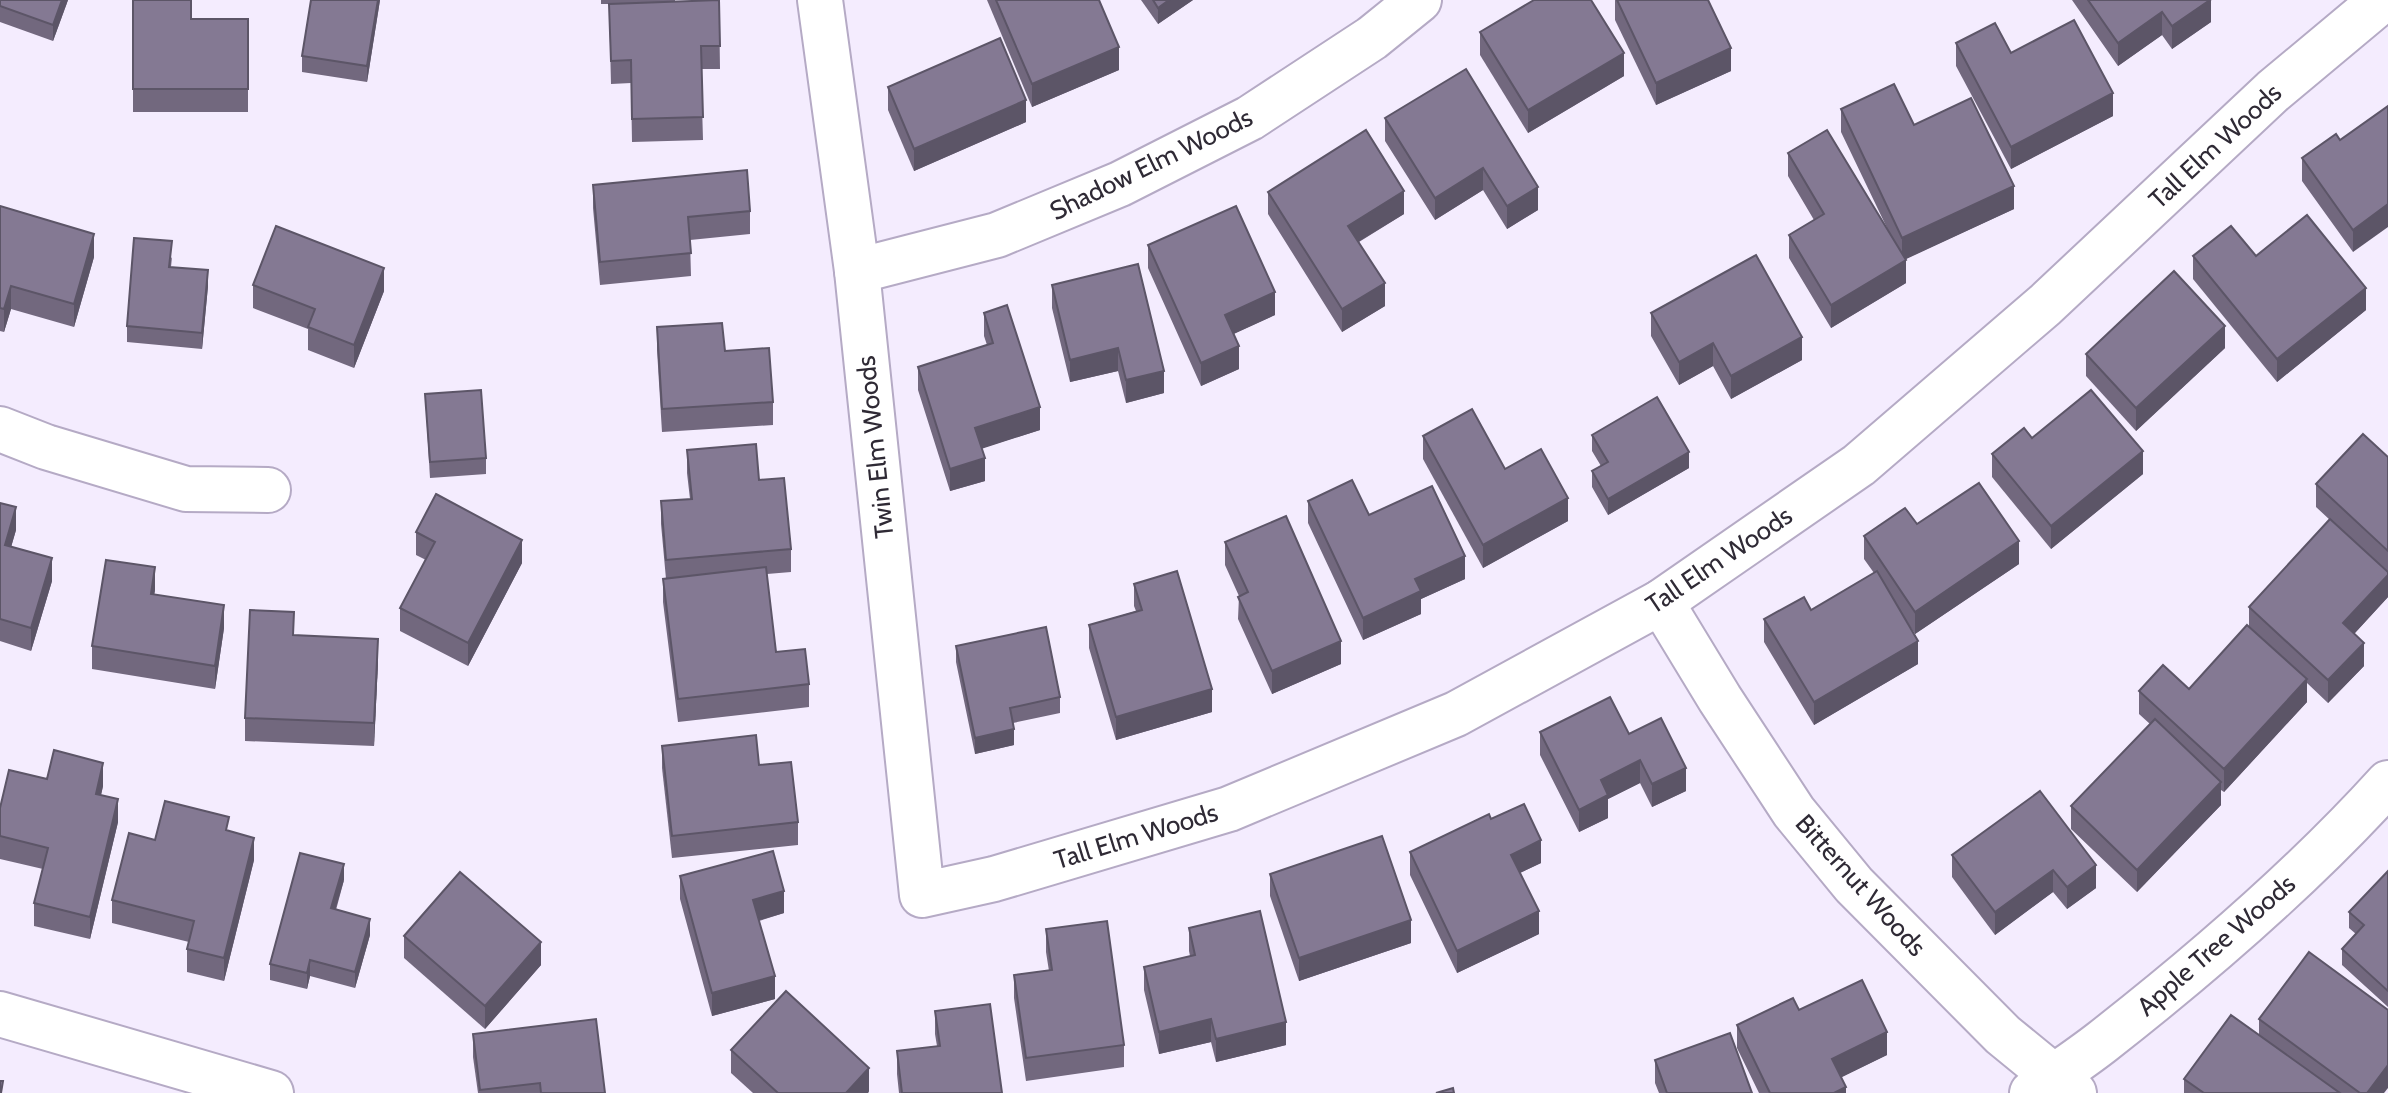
<svg xmlns="http://www.w3.org/2000/svg" width="2388" height="1093" font-family="Cabin,sans-serif">
	<rect width="100%" height="100%" fill="#f4ecfe"/>
	<g fill="none" stroke-linecap="round" stroke-linejoin="round">
		<defs>
			<g id="street">
				<polyline points="820,0 857,271 922,895 994,879 1229,809 1456,714 1661,602 1859,465 2045,305 2273,91 2382,0"/>
				<polyline points="857,271 997,235 1120,184 1250,118 1372,38 1419,0"/>
				<polyline points="0,429 46,447 186,489 268,490"/>
				<polyline points="1661,602 1720,699 1794,812 1854,885 2003,1035 2074,1093"/>
				<polyline points="0,1014 271,1093"/>
				<path d="M2032,1093C2055,1075 2079,1060 2102,1042C2203,963 2302,878 2388,783"/>
			</g>
		</defs>
		<!-- street casing -->
		<use href="#street" stroke="#b5aac5" stroke-width="48"/>
		<!-- street -->
		<use href="#street" stroke="#fff" stroke-width="44"/>
	</g>
	<!-- wall -->
	<g fill="#72687e">
		<polygon points="0,0 68,0 53,41 0,22"/>
		<polygon points="133,0 191,19 248,19 248,112 133,112"/>
		<polygon points="311,0 380,0 367,82 302,72 302,56"/>
		<polygon points="601,0 675,0 675,2 719,0 720,69 701,69 703,140 632,142 631,83 611,84 609,4 601,4"/>
		<polygon points="987,0 1099,0 1119,70 1032,107"/>
		<polygon points="1141,0 1193,0 1158,24"/>
		<polygon points="1615,0 1708,0 1731,71 1656,105 1615,20"/>
		<polygon points="2072,0 2211,0 2211,22 2172,49 2162,35 2118,66"/>
		<polygon points="1480,32 1624,76 1528,133 1480,55"/>
		<polygon points="1956,43 2011,53 2113,116 2011,169 1956,66"/>
		<polygon points="1466,69 1538,210 1507,229 1483,190 1435,220 1385,141 1385,118"/>
		<polygon points="888,87 1026,122 914,171 888,110"/>
		<polygon points="2388,106 2353,252 2302,181 2302,158 2340,140"/>
		<polygon points="1841,109 1914,125 2014,209 1905,259 1906,283 1831,328 1789,258 1789,235 1814,220 1788,176 1788,153 1888,230 1841,132"/>
		<polygon points="593,185 750,211 750,234 690,240 691,276 600,285 593,208"/>
		<polygon points="1268,192 1404,214 1359,242 1385,306 1342,332 1268,214"/>
		<polygon points="0,206 94,257 74,327 11,309 4,332 0,331"/>
		<polygon points="1148,245 1275,315 1233,334 1239,369 1201,386 1148,268"/>
		<polygon points="2193,256 2256,256 2366,310 2277,382 2193,279"/>
		<polygon points="172,257 171,267 208,286 202,349 127,342 127,326"/>
		<polygon points="253,285 384,291 354,368 308,350 308,329 253,308"/>
		<polygon points="1052,285 1164,393 1126,403 1118,371 1070,382 1052,308"/>
		<polygon points="984,313 1040,430 982,448 985,481 950,491 918,390 918,367 987,345 984,336"/>
		<polygon points="1651,313 1802,360 1731,399 1713,366 1679,385 1651,336"/>
		<polygon points="657,327 725,351 773,402 773,425 662,432 657,350"/>
		<polygon points="2225,348 2136,431 2086,376 2086,354"/>
		<polygon points="425,394 486,458 486,474 430,478"/>
		<polygon points="1592,435 1689,468 1608,515 1592,487 1592,471 1601,466 1592,451"/>
		<polygon points="1423,436 1505,469 1568,521 1483,568 1423,459"/>
		<polygon points="2032,438 2143,474 2051,549 1992,477 1992,454"/>
		<polygon points="687,450 759,480 791,549 791,572 767,574 776,652 809,684 809,707 678,722 663,602 663,579 666,579 661,524 661,501 690,499 687,473"/>
		<polygon points="2388,457 2388,597 2354,634 2364,666 2328,703 2307,683 2307,702 2224,792 2221,790 2221,805 2137,892 2071,829 2071,806 2150,724 2139,714 2139,691 2189,689 2249,626 2249,607 2330,520 2316,507 2316,484"/>
		<polygon points="1308,501 1369,515 1465,579 1421,599 1421,614 1363,640 1308,523"/>
		<polygon points="0,503 16,530 11,547 52,581 31,651 0,641"/>
		<polygon points="1917,524 2019,564 1915,634 1905,619 1918,664 1814,725 1764,642 1764,619 1811,610 1874,573 1864,559 1864,536"/>
		<polygon points="416,532 522,563 468,666 400,631 400,608 426,560 416,555"/>
		<polygon points="1225,542 1341,664 1272,694 1238,619 1239,596 1225,565"/>
		<polygon points="1134,584 1212,712 1116,740 1089,648 1089,625 1136,611 1134,606"/>
		<polygon points="155,590 154,594 224,628 215,689 92,669 92,646"/>
		<polygon points="294,635 378,662 374,746 245,741 245,718"/>
		<polygon points="956,646 1060,697 1060,713 1013,723 1014,745 975,754 956,662"/>
		<polygon points="1540,732 1629,734 1686,791 1652,807 1640,783 1608,799 1608,818 1579,832 1540,755"/>
		<polygon points="662,746 759,765 798,822 798,845 672,858 662,768"/>
		<polygon points="47,779 103,786 101,795 118,822 90,939 34,926 34,903 43,869 0,859 0,808"/>
		<polygon points="1491,819 1541,863 1520,873 1539,934 1457,973 1410,875 1410,852"/>
		<polygon points="229,831 254,860 224,981 187,972 187,949 189,942 112,923 112,900 155,840"/>
		<polygon points="1952,855 2096,865 2096,888 2067,909 2053,892 1995,935 1952,877"/>
		<polygon points="2388,871 2388,1007 2342,965 2342,949 2356,934 2349,928 2349,912"/>
		<polygon points="1270,874 1411,943 1299,981 1270,896"/>
		<polygon points="680,876 784,913 759,921 775,999 712,1016 680,899"/>
		<polygon points="344,880 336,910 370,935 355,988 310,976 307,989 270,980 270,964"/>
		<polygon points="1189,928 1286,1045 1216,1062 1211,1042 1159,1054 1144,990 1144,967 1190,956 1189,951"/>
		<polygon points="1046,929 1124,1045 1124,1067 1026,1081 1014,998 1014,975 1049,971 1046,952"/>
		<polygon points="404,936 541,965 485,1029 404,958"/>
		<polygon points="935,1011 1002,1093 899,1093 897,1074 897,1051 937,1046 935,1034"/>
		<polygon points="2259,1019 2384,1093 2184,1093 2184,1079 2259,1035"/>
		<polygon points="1737,1025 1887,1055 1841,1077 1846,1093 1759,1093 1737,1048"/>
		<polygon points="473,1034 605,1093 478,1093 473,1057"/>
		<polygon points="731,1050 869,1091 868,1093 753,1093 731,1073"/>
		<polygon points="1655,1060 1752,1093 1659,1093 1655,1083"/>
	</g>
	<!-- shaded-wall -->
	<g fill="#5c5567">
		<polygon points="62,0 68,0 53,41 53,25"/>
		<polygon points="378,0 380,0 367,82 367,66"/>
		<polygon points="1169,0 1193,0 1158,24 1158,8"/>
		<polygon points="2211,0 2211,22 2172,49 2172,26"/>
		<polygon points="2162,12 2162,35 2118,66 2118,43"/>
		<polygon points="1119,47 1119,70 1032,107 1032,84"/>
		<polygon points="1731,48 1731,71 1656,105 1656,83"/>
		<polygon points="1624,53 1624,76 1528,133 1528,110"/>
		<polygon points="2113,93 2113,116 2011,169 2011,147"/>
		<polygon points="1026,100 1026,122 914,171 914,149"/>
		<polygon points="1483,168 1483,190 1435,220 1435,198"/>
		<polygon points="2014,186 2014,209 1902,261 1902,238"/>
		<polygon points="1538,187 1538,210 1507,229 1507,206"/>
		<polygon points="1404,191 1404,214 1348,248 1348,226"/>
		<polygon points="2388,204 2388,227 2353,252 2353,230"/>
		<polygon points="94,234 94,257 74,327 74,304"/>
		<polygon points="1906,260 1906,283 1831,328 1831,305"/>
		<polygon points="384,268 384,291 354,368 354,345"/>
		<polygon points="208,270 208,286 202,349 202,333"/>
		<polygon points="1385,283 1385,306 1342,332 1342,309"/>
		<polygon points="11,286 11,309 4,332 4,309"/>
		<polygon points="2366,288 2366,310 2277,382 2277,359"/>
		<polygon points="1275,292 1275,315 1225,338 1225,315"/>
		<polygon points="2225,326 2225,348 2136,431 2136,408"/>
		<polygon points="1802,337 1802,360 1731,399 1731,376"/>
		<polygon points="1713,343 1713,366 1679,385 1679,362"/>
		<polygon points="1239,346 1239,369 1201,386 1201,363"/>
		<polygon points="1118,348 1118,371 1070,382 1070,360"/>
		<polygon points="1164,371 1164,393 1126,403 1126,380"/>
		<polygon points="1040,407 1040,430 975,451 975,428"/>
		<polygon points="2143,451 2143,474 2051,549 2051,526"/>
		<polygon points="1689,452 1689,468 1608,515 1608,499"/>
		<polygon points="985,458 985,481 950,491 950,469"/>
		<polygon points="1568,498 1568,521 1483,568 1483,545"/>
		<polygon points="16,507 16,530 5,568 5,545"/>
		<polygon points="522,540 522,563 468,666 468,643"/>
		<polygon points="2019,541 2019,564 1915,634 1915,612"/>
		<polygon points="1465,556 1465,579 1421,599 1421,614 1363,640 1363,618 1415,579"/>
		<polygon points="52,558 52,581 31,651 31,628"/>
		<polygon points="155,567 155,590 151,617 151,594"/>
		<polygon points="2388,575 2388,597 2343,646 2343,623"/>
		<polygon points="224,605 224,628 215,689 215,666"/>
		<polygon points="378,639 378,662 374,746 374,723"/>
		<polygon points="1341,641 1341,664 1272,694 1272,671"/>
		<polygon points="1918,641 1918,664 1814,725 1814,702"/>
		<polygon points="2364,643 2364,666 2328,703 2328,680"/>
		<polygon points="2307,679 2307,702 2224,792 2224,769"/>
		<polygon points="1212,689 1212,712 1116,740 1116,717"/>
		<polygon points="1014,729 1014,745 975,754 975,738"/>
		<polygon points="1640,760 1640,783 1608,799 1608,818 1579,832 1579,810 1601,780"/>
		<polygon points="103,763 103,786 96,817 96,794"/>
		<polygon points="1686,768 1686,791 1652,807 1652,784"/>
		<polygon points="2221,782 2221,805 2137,892 2137,870"/>
		<polygon points="118,799 118,822 90,939 90,917"/>
		<polygon points="254,838 254,860 224,981 224,958"/>
		<polygon points="1541,840 1541,863 1511,877 1511,855"/>
		<polygon points="344,864 344,880 331,924 331,908"/>
		<polygon points="2096,865 2096,888 2067,909 2067,887"/>
		<polygon points="2053,870 2053,892 1995,935 1995,912"/>
		<polygon points="784,891 784,913 753,922 753,900"/>
		<polygon points="1539,911 1539,934 1457,973 1457,951"/>
		<polygon points="370,919 370,935 355,988 355,972"/>
		<polygon points="1411,920 1411,943 1299,981 1299,958"/>
		<polygon points="541,942 541,965 485,1029 485,1006"/>
		<polygon points="310,960 310,976 307,989 307,973"/>
		<polygon points="775,976 775,999 712,1016 712,993"/>
		<polygon points="1211,1019 1211,1042 1159,1054 1159,1032"/>
		<polygon points="1286,1022 1286,1045 1216,1062 1216,1039"/>
		<polygon points="1887,1032 1887,1055 1832,1082 1832,1059"/>
		<polygon points="2388,1065 2388,1088 2384,1093 2367,1093"/>
		<polygon points="869,1068 869,1091 868,1093 846,1093"/>
		<polygon points="1846,1087 1846,1093 1834,1093"/>
	</g>
	<!-- building -->
	<g fill="#847993" stroke="#5c5567" stroke-width="2">
		<polygon points="0,0 62,0 53,25 0,6"/>
		<polygon points="133,0 191,0 191,19 248,19 248,89 133,89"/>
		<polygon points="311,0 378,0 367,66 302,56"/>
		<polygon points="719,0 720,46 701,46 703,117 632,119 631,60 611,61 609,4"/>
		<polygon points="996,0 1099,0 1119,47 1032,84"/>
		<polygon points="1153,0 1169,0 1158,8"/>
		<polygon points="1534,0 1591,0 1624,53 1528,110 1480,32"/>
		<polygon points="1617,0 1708,0 1731,48 1656,83"/>
		<polygon points="2088,0 2210,0 2172,26 2162,12 2118,43"/>
		<polygon points="2074,20 2113,93 2011,147 1956,43 1995,23 2011,53"/>
		<polygon points="1000,38 1026,100 914,149 888,87"/>
		<polygon points="1466,69 1538,187 1507,206 1483,168 1435,198 1385,118"/>
		<polygon points="1894,84 1914,125 1971,98 2014,186 1902,238 1841,109"/>
		<polygon points="2388,106 2388,204 2353,230 2302,158 2336,134 2340,140"/>
		<polygon points="1366,130 1404,191 1348,226 1385,283 1342,309 1268,192"/>
		<polygon points="1827,130 1906,260 1831,305 1789,235 1824,214 1788,153"/>
		<polygon points="747,170 750,211 688,217 691,253 600,262 593,185"/>
		<polygon points="0,206 94,234 74,304 11,286 4,309 0,308"/>
		<polygon points="1236,206 1275,292 1225,315 1239,346 1201,363 1148,245"/>
		<polygon points="2307,215 2366,288 2277,359 2193,256 2231,226 2256,256"/>
		<polygon points="276,226 384,268 354,345 308,327 315,309 253,285"/>
		<polygon points="134,238 172,241 169,267 208,270 202,333 127,326"/>
		<polygon points="1756,255 1802,337 1731,376 1713,343 1679,362 1651,313"/>
		<polygon points="1138,264 1164,371 1126,380 1118,348 1070,360 1052,285"/>
		<polygon points="2174,271 2225,326 2136,408 2086,354"/>
		<polygon points="1007,305 1040,407 975,428 985,458 950,469 918,367 993,343 984,313"/>
		<polygon points="722,323 725,351 769,348 773,402 662,409 657,327"/>
		<polygon points="481,390 486,458 430,462 425,394"/>
		<polygon points="2091,390 2143,451 2051,526 1992,454 2024,428 2032,438"/>
		<polygon points="1657,397 1689,452 1608,499 1592,471 1608,462 1592,435"/>
		<polygon points="1472,409 1505,469 1541,449 1568,498 1483,545 1423,436"/>
		<polygon points="2363,434 2388,457 2388,551 2316,484"/>
		<polygon points="756,444 759,480 784,478 791,549 666,560 661,501 692,499 687,450"/>
		<polygon points="1352,480 1369,515 1432,486 1465,556 1415,579 1421,591 1363,618 1308,501"/>
		<polygon points="1979,483 2019,541 1915,612 1864,536 1905,508 1917,524"/>
		<polygon points="436,494 522,540 468,643 400,608 435,542 416,532"/>
		<polygon points="0,503 16,507 5,545 52,558 31,628 0,619"/>
		<polygon points="1286,516 1341,641 1272,671 1238,597 1248,592 1225,542"/>
		<polygon points="2330,519 2388,572 2388,575 2343,623 2364,643 2328,680 2249,607"/>
		<polygon points="106,560 155,567 151,594 224,605 215,666 92,646"/>
		<polygon points="766,567 776,652 805,649 809,684 678,699 663,579"/>
		<polygon points="1177,571 1212,689 1116,717 1089,625 1142,610 1134,584"/>
		<polygon points="1877,571 1918,641 1814,702 1764,619 1804,597 1811,610"/>
		<polygon points="250,610 294,612 293,635 378,639 374,723 245,718"/>
		<polygon points="2247,625 2307,679 2224,769 2139,691 2163,665 2189,689"/>
		<polygon points="1046,627 1060,697 1010,708 1014,729 975,738 956,646"/>
		<polygon points="1610,697 1629,734 1661,718 1686,768 1652,784 1640,760 1601,780 1608,795 1579,810 1540,732"/>
		<polygon points="2155,719 2221,782 2137,870 2071,806"/>
		<polygon points="756,735 759,765 791,762 798,822 672,836 662,746"/>
		<polygon points="54,750 103,763 96,794 118,799 90,917 34,903 48,848 0,836 0,808 9,770 47,779"/>
		<polygon points="2040,791 2096,865 2067,887 2053,870 1995,912 1952,855"/>
		<polygon points="165,801 229,817 226,830 254,838 224,958 187,949 194,921 112,900 129,833 155,840"/>
		<polygon points="1524,804 1541,840 1511,855 1539,911 1457,951 1410,852 1489,814 1491,819"/>
		<polygon points="1382,836 1411,920 1299,958 1270,874"/>
		<polygon points="773,851 784,891 753,900 775,976 712,993 680,876"/>
		<polygon points="300,853 344,864 331,908 370,919 355,972 310,960 307,973 270,964"/>
		<polygon points="2388,871 2388,991 2342,949 2364,925 2349,912"/>
		<polygon points="460,872 541,942 485,1006 404,936"/>
		<polygon points="1260,911 1286,1022 1216,1039 1211,1019 1159,1032 1144,967 1195,955 1189,928"/>
		<polygon points="1107,921 1124,1045 1026,1058 1014,975 1052,970 1046,929"/>
		<polygon points="2309,952 2388,1010 2388,1065 2367,1093 2360,1093 2259,1019"/>
		<polygon points="1862,980 1887,1032 1832,1059 1846,1087 1834,1093 1770,1093 1737,1025 1793,998 1799,1010"/>
		<polygon points="786,991 869,1068 846,1093 778,1093 731,1050"/>
		<polygon points="990,1004 1002,1093 902,1093 897,1051 940,1046 935,1011"/>
		<polygon points="2231,1015 2340,1093 2204,1093 2184,1079"/>
		<polygon points="596,1019 605,1093 541,1093 540,1083 480,1090 473,1034"/>
		<polygon points="1730,1033 1752,1093 1667,1093 1655,1060"/>
		<polygon points="0,1081 3,1081 1,1093 0,1093"/>
		<polygon points="1453,1088 1454,1093 1436,1093"/>
	</g>
	<g text-anchor="middle" stroke-width="6" stroke-linejoin="round" paint-order="stroke">
		<!-- street labels -->
		<g font-size="26" fill="#2f2a35" stroke="#fff">
			<text transform="translate(2215 146) rotate(-43)" y="9">Tall Elm Woods</text>
			<text transform="translate(1151 164) rotate(-26)" y="9">Shadow Elm Woods</text>
			<text transform="translate(875 447) rotate(-96)" y="9">Twin Elm Woods</text>
			<text transform="translate(1719 560) rotate(-34)" y="9">Tall Elm Woods</text>
			<text transform="translate(1136 836) rotate(-17)" y="9">Tall Elm Woods</text>
			<text transform="translate(1861 885) rotate(48)" y="9">Bitternut Woods</text>
			<text transform="translate(2216 945) rotate(-41)" y="9">Apple Tree Woods</text>
		</g>
	</g>
</svg>
